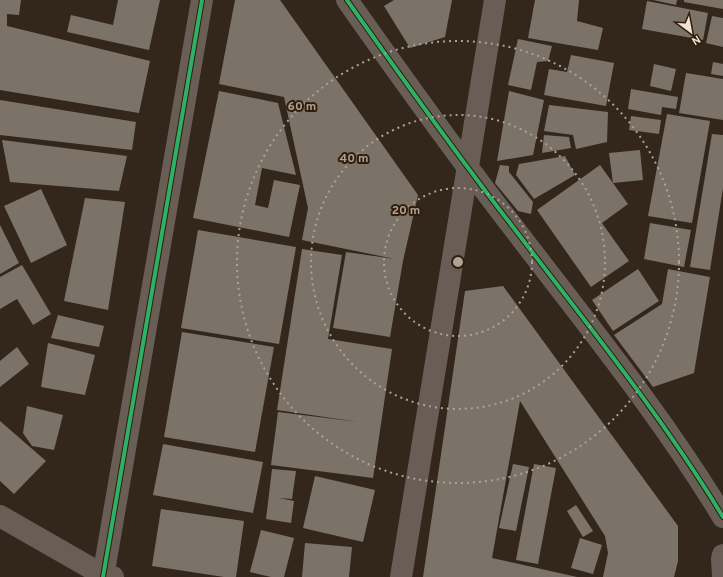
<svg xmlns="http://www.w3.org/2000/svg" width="723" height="577" font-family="Overpass,sans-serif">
	<rect width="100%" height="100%" fill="#33271c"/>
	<!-- building -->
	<g fill="#7c7368">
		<polygon points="0,0 21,0 19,15 7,14 7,26 150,61 139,113 0,90"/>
		<polygon points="118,0 160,0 149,50 67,32 71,15 113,25"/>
		<polygon points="235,0 280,0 418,195 403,261 390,337 333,328 346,252 395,259 302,240 308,208 284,97 219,84"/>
		<polygon points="394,0 452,0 445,37 410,48 384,6"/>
		<polygon points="535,0 579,0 577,21 603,28 598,50 528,38"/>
		<polygon points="653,0 677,0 676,5"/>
		<polygon points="684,0 723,0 723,9 684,2"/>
		<polygon points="647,1 708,13 703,40 642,29"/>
		<polygon points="712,16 723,18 723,47 706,43"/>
		<polygon points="518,39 552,46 548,61 537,62 531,90 508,85"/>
		<polygon points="571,55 614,63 606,106 544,95 549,69 567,72"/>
		<polygon points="713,62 723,64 723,76 711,74"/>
		<polygon points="654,64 676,69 671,91 650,86"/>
		<polygon points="686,73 723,79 723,120 679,113"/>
		<polygon points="631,89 678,97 676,109 662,107 661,115 628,109"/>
		<polygon points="219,91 278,103 296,175 262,168 255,205 268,208 274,180 300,185 289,237 193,218"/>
		<polygon points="509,91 544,100 533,155 497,161"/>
		<polygon points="0,100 136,122 132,150 0,135"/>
		<polygon points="549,105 608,112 607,142 576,149 573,135 544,131"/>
		<polygon points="667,114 710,121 692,223 648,216"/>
		<polygon points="631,116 661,120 659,134 629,130"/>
		<polygon points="712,134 723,135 723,188 710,270 690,267"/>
		<polygon points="544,135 569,137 571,148 542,153"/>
		<polygon points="2,140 127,156 119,191 10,182"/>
		<polygon points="640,150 643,180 613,183 609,153"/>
		<polygon points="565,156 575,175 534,199 516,175 519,164"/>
		<polygon points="500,165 509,166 509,172 533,202 531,214 518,211 495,183"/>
		<polygon points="600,165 628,204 602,223 629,261 591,287 537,210"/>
		<polygon points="41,189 67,245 31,263 4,206"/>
		<polygon points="85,198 125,202 108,310 64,301"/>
		<polygon points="650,223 691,230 684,267 644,259"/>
		<polygon points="0,225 19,263 0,274"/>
		<polygon points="198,230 296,247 279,344 181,328"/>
		<polygon points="302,249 342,255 328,339 392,349 373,478 271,465 278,412 359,422 277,410"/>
		<polygon points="22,265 51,314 33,325 17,299 0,309 0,277"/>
		<polygon points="638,269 659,301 613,331 592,300"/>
		<polygon points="668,269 710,277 694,373 653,387 614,335 662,304"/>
		<polygon points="503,286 678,526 678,561 674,577 603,577 608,553 605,536 520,401 492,558 577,577 423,577 465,291"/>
		<polygon points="58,315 104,326 99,347 51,338"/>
		<polygon points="182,332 274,347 255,452 164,437"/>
		<polygon points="48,343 95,355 85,395 41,387"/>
		<polygon points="17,347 29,364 0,387 0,361"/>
		<polygon points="27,406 63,415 54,450 32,446 23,433"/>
		<polygon points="0,421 46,461 14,494 0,481"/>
		<polygon points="163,444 263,462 253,513 153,495"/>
		<polygon points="513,464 529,467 516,531 499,528"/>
		<polygon points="534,464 556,468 538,564 516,560"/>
		<polygon points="272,469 296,471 292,499 279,498 294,501 291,523 266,519"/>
		<polygon points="315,476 375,490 363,542 303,528"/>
		<polygon points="576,505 593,531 583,537 567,511"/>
		<polygon points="161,509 244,521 236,577 224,577 152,566"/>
		<polygon points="261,530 294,538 284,577 271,577 250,572"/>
		<polygon points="580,538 602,545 593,574 571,568"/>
		<polygon points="305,543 352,547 349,577 302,577"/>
	</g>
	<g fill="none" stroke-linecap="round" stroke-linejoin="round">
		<!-- minor -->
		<g stroke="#695e56" stroke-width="22">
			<path d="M347,0C402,78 457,155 516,231C587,324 662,416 723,517"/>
			<polyline points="0,516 103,575 113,577"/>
			<polyline points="723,555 722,559 723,576"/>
			<polyline points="103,577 202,0"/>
			<polyline points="401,577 495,0"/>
		</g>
		<defs>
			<g id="cycleway">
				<path d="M347,0C402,78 457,155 516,231C587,324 662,416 723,517"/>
				<polyline points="103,577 202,0"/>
			</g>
		</defs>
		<!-- cycleway casing -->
		<use href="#cycleway" stroke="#311d09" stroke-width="6"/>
		<!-- cycleway -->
		<use href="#cycleway" stroke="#2db169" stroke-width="4"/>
	</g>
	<!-- distance rings -->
	<g fill="none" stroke="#aea296" stroke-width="2" stroke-dasharray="2 4">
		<circle cx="458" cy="262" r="74"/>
		<circle cx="458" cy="262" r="147"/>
		<circle cx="458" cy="262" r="221"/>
	</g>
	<circle cx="458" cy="262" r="6" fill="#aea296" stroke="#311d09" stroke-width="2"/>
	<g font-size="12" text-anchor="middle" font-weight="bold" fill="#aea296" stroke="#311d09" stroke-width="4" stroke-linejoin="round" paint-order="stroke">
		<text x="302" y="110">60 m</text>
		<text x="354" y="162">40 m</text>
		<text x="406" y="214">20 m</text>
	</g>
	<!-- north arrow -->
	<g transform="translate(691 32) rotate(148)" stroke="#311d09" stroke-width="3" paint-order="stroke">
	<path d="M0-3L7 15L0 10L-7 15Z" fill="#f1e4d7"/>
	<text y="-6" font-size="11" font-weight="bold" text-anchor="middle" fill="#f1e4d7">N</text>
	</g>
</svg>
